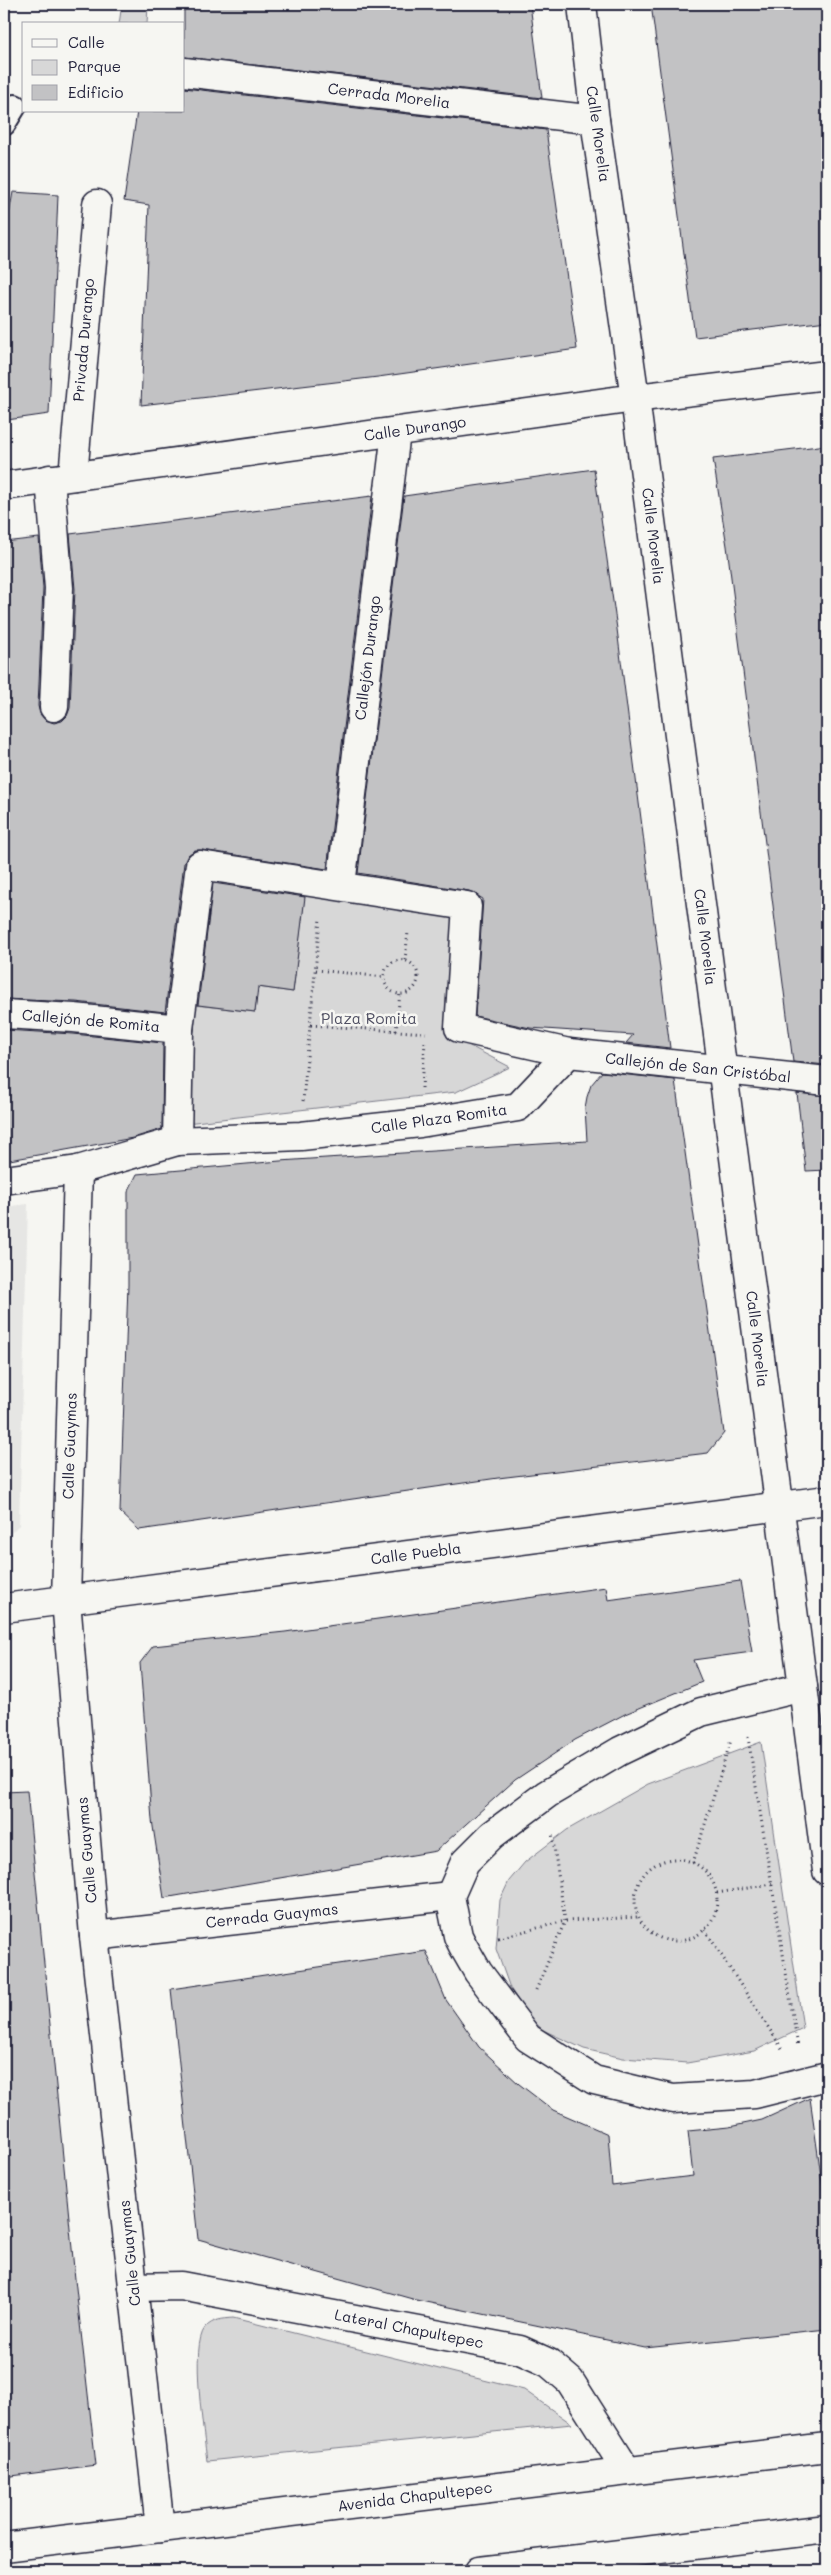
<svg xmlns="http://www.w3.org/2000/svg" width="831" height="2575" font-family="Mali,sans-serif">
	<rect width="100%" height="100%" fill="#f6f6f2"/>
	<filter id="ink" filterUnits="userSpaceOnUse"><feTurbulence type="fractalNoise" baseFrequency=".02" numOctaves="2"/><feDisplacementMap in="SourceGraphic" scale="10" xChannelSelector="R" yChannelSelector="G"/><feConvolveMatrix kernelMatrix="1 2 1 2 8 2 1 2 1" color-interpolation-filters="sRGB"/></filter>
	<g filter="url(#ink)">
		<!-- built -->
		<polygon fill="#e6e6e4" points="28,1204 19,1525 4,1540 4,1207"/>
		<!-- green -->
		<g fill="#d7d7d7" stroke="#7c7c89">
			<polygon points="122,4 148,4 147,24 119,24"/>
			<polygon points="305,893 456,908 449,1035 510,1067 456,1092 186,1123 196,1005 255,1012 258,987 293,992"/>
			<polygon points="761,1742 803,2028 754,2051 687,2063 623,2058 584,2049 543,2030 528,2016 510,1988 496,1949 500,1900 509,1881 525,1862 567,1830 648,1784"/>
			<path d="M233,2318L524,2390L572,2424L207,2461C204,2434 190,2346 205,2328C213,2319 223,2319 233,2318Z"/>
		</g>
		<!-- building -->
		<g fill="#c2c2c4" stroke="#22223b">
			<polygon points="184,4 530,4 542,98 184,57"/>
			<polygon points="651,4 827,4 827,321 695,337"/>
			<polygon points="184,88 546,130 577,349 378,377 141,405 149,205 124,201 137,111 184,111"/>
			<polygon points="13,192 58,195 49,414 7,420 4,388 4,243"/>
			<polygon points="827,445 827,1065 793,1062 727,546 713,459"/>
			<polygon points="594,469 617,629 670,1048 626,1043 633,1035 530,1028 475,1016 483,899 469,891 358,873 404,496"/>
			<polygon points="372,496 327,869 202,850 195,850 188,855 184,863 165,1012 76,1002 4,999 4,542 39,538 43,588 38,706 40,714 45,720 54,723 62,721 67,716 70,708 75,589 70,534"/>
			<polygon points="213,883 305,897 293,992 258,987 255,1012 198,1005"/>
			<polygon points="4,1030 73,1034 163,1043 162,1129 133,1138 4,1161"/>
			<polygon points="602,1072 675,1080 724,1433 708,1453 498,1478 139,1530 120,1512 128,1285 128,1192 137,1174 280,1161 587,1141 585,1108 587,1097 591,1085"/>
			<polygon points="797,1093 827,1096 827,1170 806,1171"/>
			<polygon points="740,1581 752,1652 693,1660 702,1682 625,1714 575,1740 515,1780 436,1851 164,1898 152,1820 140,1663 153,1646 285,1632 606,1587 608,1600"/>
			<polygon points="27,1791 75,2279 96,2465 4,2477 4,1792"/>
			<polygon points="426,1951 446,2000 479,2047 519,2084 553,2110 608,2134 612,2186 693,2176 688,2131 729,2127 762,2120 810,2098 827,2218 827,2329 645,2348 416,2300 198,2239 171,1989"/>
		</g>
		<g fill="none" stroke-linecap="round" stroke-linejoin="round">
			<defs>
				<polyline id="lane" points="4,124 15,106"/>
				<g id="street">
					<polyline points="582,4 595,120 635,398 827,1871"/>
					<polyline points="184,72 595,120"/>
					<polyline points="73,476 97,204"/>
					<polyline points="50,479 59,588 54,707"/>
					<polyline points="4,486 635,398 827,375"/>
					<polygon points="200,865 467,906 459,1028 569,1053 518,1107 420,1123 301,1136 177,1141 179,1029"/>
					<polyline points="341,885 396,432"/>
					<polyline points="4,1014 74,1018 179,1029"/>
					<polyline points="569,1053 827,1081"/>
					<polyline points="78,1170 66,1600 94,1936 160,2528"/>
					<polyline points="4,1180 78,1170 177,1141"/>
					<polyline points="4,1608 827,1500"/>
					<polyline points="803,1687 701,1712 620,1751 547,1794 492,1835 465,1862 450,1896 458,1936 463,1946 478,1972 528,2038 594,2080 673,2099 755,2094 827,2076"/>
					<polyline points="94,1936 450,1896"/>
					<polyline points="133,2287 181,2286 520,2350 549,2363 570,2381 627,2471"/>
				</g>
				<g id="primary">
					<polyline points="4,2547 827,2447"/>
					<polyline points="479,2571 827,2529"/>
				</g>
			</defs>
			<!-- lane casing -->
			<use href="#lane" stroke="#22223b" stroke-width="26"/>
			<!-- street casing -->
			<use href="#street" stroke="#22223b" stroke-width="31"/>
			<!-- primary casing -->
			<use href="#primary" stroke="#22223b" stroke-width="31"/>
			<!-- path -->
			<g stroke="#22223b" stroke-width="3" stroke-dasharray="1 4" stroke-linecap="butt">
				<polyline points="405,960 408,932"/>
				<circle cx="401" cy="977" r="17"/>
				<polyline points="316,970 385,977"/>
				<polyline points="311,1025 426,1033"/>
				<polyline points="396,1031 400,993"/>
				<polyline points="422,1088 425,1042"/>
				<polyline points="303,1101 320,918"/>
				<polyline points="748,1737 798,2047"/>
				<circle cx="676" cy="1900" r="41"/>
				<polyline points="693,1863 731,1740"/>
				<polyline points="717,1893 772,1884"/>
				<polyline points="705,1930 783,2050"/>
				<polyline points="498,1938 565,1921 638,1917"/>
				<polyline points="536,1990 565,1921 552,1833"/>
			</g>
			<!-- lane -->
			<use href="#lane" stroke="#f6f6f2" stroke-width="22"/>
			<!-- street -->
			<use href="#street" stroke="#f6f6f2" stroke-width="28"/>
			<!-- primary -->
			<use href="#primary" stroke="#f6f6f2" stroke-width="28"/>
		</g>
	</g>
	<g text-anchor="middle" stroke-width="5" stroke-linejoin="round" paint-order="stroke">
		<!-- street labels -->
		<g font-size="15" fill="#22223b" stroke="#f6f6f2">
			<text transform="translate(389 96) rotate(7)" y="5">Cerrada Morelia</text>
			<text transform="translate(598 134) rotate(82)" y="5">Calle Morelia</text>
			<text transform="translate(84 340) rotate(-85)" y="5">Privada Durango</text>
			<text transform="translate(415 429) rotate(-8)" y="5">Calle Durango</text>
			<text transform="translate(653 536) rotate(83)" y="5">Calle Morelia</text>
			<text transform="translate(368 658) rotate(-83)" y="5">Callejón Durango</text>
			<text transform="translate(705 937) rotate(83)" y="5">Calle Morelia</text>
			<text transform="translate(91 1021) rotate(5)" y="5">Callejón de Romita</text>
			<text transform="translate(698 1068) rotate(6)" y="5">Callejón de San Cristóbal</text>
			<text transform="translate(439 1119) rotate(-8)" y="5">Calle Plaza Romita</text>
			<text transform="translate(757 1339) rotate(83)" y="5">Calle Morelia</text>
			<text transform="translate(70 1446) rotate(-88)" y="5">Calle Guaymas</text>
			<text transform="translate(416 1554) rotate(-7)" y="5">Calle Puebla</text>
			<text transform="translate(87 1850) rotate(-95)" y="5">Calle Guaymas</text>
			<text transform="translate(272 1916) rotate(-6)" y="5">Cerrada Guaymas</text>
			<text transform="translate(130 2253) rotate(-96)" y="5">Calle Guaymas</text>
			<text transform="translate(409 2329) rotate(11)" y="5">Lateral Chapultepec</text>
			<text transform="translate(415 2497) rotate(-7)" y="5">Avenida Chapultepec</text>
		</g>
		<!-- park labels -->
		<g font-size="15" fill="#4f4f62" stroke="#f6f6f2">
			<text x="369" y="1024">Plaza Romita</text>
		</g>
	</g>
	<!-- margin -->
	<rect width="831" height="2575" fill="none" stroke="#f6f6f2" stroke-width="20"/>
	<rect x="10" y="10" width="811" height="2555" fill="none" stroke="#22223b" stroke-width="2" filter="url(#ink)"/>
	<!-- legend -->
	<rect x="22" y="22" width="162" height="90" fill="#f6f6f2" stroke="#a1a1a9"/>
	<rect x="32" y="39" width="25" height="8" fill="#f6f6f2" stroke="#a1a1a9"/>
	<text x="68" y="48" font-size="15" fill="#22223b">Calle</text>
	<rect x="32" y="60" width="25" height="15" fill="#d7d7d7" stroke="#a1a1a9"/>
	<text x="68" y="72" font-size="15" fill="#22223b">Parque</text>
	<rect x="32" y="85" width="25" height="15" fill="#c2c2c4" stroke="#a1a1a9"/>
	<text x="68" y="98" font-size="15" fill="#22223b">Edificio</text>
</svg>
